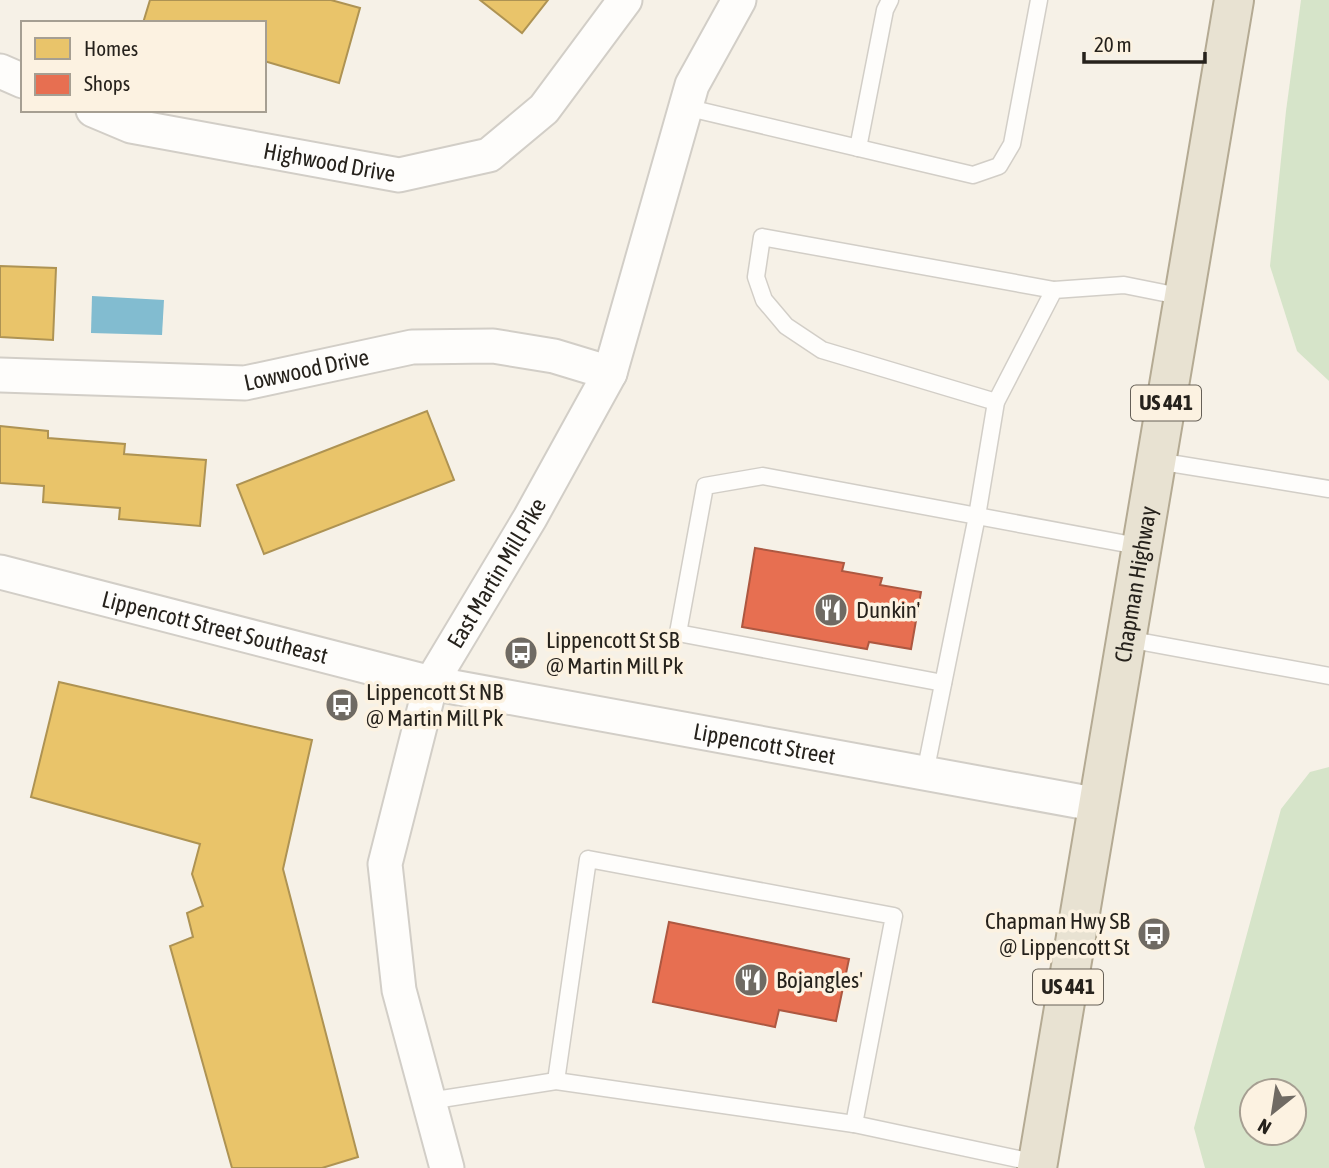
<svg xmlns="http://www.w3.org/2000/svg" width="1329" height="1168" font-family="'Asap Condensed',sans-serif">
	<rect width="100%" height="100%" fill="#f6f1e7"/>
	<!-- green -->
	<g fill="#d6e4c9" fill-rule="evenodd">
		<polygon points="1301,0 1329,0 1329,381 1297,351 1270,266 1286,111"/>
		<path d="M1329,767V1168H1205L1194,1128L1281,809L1310,772ZM1252,1091H1294V1133H1252Z"/>
	</g>
	<!-- water -->
	<polygon fill="#82bcd0" points="92,296 164,300 162,335 91,333"/>
	<!-- homes -->
	<g fill="#e9c46a" stroke="#ae9353" stroke-width="2">
		<polygon points="150,0 331,0 360,8 339,83 264,61 264,23 143,23"/>
		<polygon points="480,0 548,0 522,33"/>
		<polygon points="0,266 56,268 53,340 0,337"/>
		<polygon points="427,411 454,480 264,554 237,485"/>
		<polygon points="0,426 48,431 48,438 125,444 124,454 206,460 200,526 119,519 120,508 43,502 44,486 0,483"/>
		<polygon points="59,682 312,740 283,869 358,1157 322,1168 232,1168 170,946 193,937 187,913 203,906 192,874 200,844 31,797"/>
	</g>
	<!-- shops -->
	<g fill="#e76f51" stroke="#ad5841" stroke-width="2">
		<polygon points="755,548 844,563 842,571 882,578 880,585 921,592 911,649 869,642 867,649 742,627"/>
		<polygon points="669,922 849,959 836,1021 779,1010 775,1027 653,1002"/>
	</g>
	<g fill="none" stroke-linecap="round" stroke-linejoin="round">
		<defs>
			<g id="service">
				<polyline points="685,107 973,175 999,166 1012,144 1039,0"/>
				<polyline points="858,148 885,10 890,0"/>
				<polyline points="996,402 822,350 786,326 764,300 756,277 762,237 1054,290"/>
				<polyline points="1157,461 1329,489"/>
				<polyline points="1127,639 1329,676"/>
				<polyline points="943,683 678,633 705,486 763,476 1143,547"/>
				<polyline points="925,773 977,516 996,402 1054,290 1124,285 1184,297"/>
				<polyline points="556,1081 588,859 894,916 854,1124"/>
				<polyline points="429,1101 556,1081 854,1124 1037,1163"/>
			</g>
			<g id="minor">
				<polyline points="0,71 23,81"/>
				<path id="s1" d="M93,110L131,126L399,175L489,155L544,109L625,0"/>
				<path id="s2" d="M0,375L245,383L412,347L493,346L554,356L610,373"/>
				<path id="s3" d="M0,572L431,683L1099,805"/>
				<path id="s4" d="M447,1168L399,990L385,864L431,683L530,518L610,373L692,85L739,0"/>
			</g>
			<g id="trunk">
				<path id="s5" d="M1037,1168L1234,0"/>
			</g>
		</defs>
		<!-- service casing -->
		<use href="#service" stroke="#d2cec7" stroke-width="19"/>
		<!-- minor casing -->
		<use href="#minor" stroke="#d2cec7" stroke-width="37"/>
		<!-- trunk casing -->
		<use href="#trunk" stroke="#b4aa93" stroke-width="42"/>
		<!-- service -->
		<use href="#service" stroke="#fefdfb" stroke-width="16"/>
		<!-- minor -->
		<use href="#minor" stroke="#fefdfb" stroke-width="33"/>
		<!-- trunk -->
		<use href="#trunk" stroke="#e8e2d2" stroke-width="38"/>
	</g>
	<!-- icons -->
	<defs>
		<symbol id="restaurant-disc" viewBox="-11 -11 22 22"><circle r="9.5" fill="#6f6a63" stroke="#fcf2e1"/><path d="M-5-6h1v4h1v-4h1v4h1v-4h1v5L-1.5 .5V6h-2V.5L-5-1ZM5-6V6H3V1.5H1.5Q1.5-4 5-6Z" fill="#fff"/></symbol>
		<symbol id="bus-disc" viewBox="-11 -11 22 22"><circle r="9.5" fill="#6f6a63" stroke="#fcf2e1"/><path d="M-5-6H5V4H4V6H2V4H-2V6H-4V4H-5ZM-3.5-4V0h7V-4ZM-3.5 1.2v1.5H-2V1.2ZM2 1.2v1.5H3.5V1.2Z" fill="#fff"/></symbol>
	</defs>
	<g fill-rule="evenodd">
		<use href="#restaurant-disc" x="812" y="591" width="38" height="38"/>
		<use href="#bus-disc" x="502" y="634" width="38" height="38"/>
		<use href="#bus-disc" x="323" y="686" width="38" height="38"/>
		<use href="#bus-disc" x="1135" y="915" width="38" height="38"/>
		<use href="#restaurant-disc" x="732" y="961" width="38" height="38"/>
	</g>
	<g text-anchor="middle" stroke-width="7" stroke-linejoin="round" paint-order="stroke">
		<!-- shield labels -->
		<g fill="#fcf2e1" stroke="#666057" stroke-width="2">
			<rect x="1131" y="385.5" width="70" height="35" rx="5"/>
			<rect x="1033" y="969.5" width="70" height="35" rx="5"/>
		</g>
		<g font-size="21" font-weight="bold" fill="#26221c">
			<text x="1166" y="410">US 441</text>
			<text x="1068" y="994">US 441</text>
		</g>
		<!-- street labels -->
		<g font-size="23" fill="#26221c" stroke="#fcf2e1">
			<text dy="8" stroke="none"><textPath href="#s1" startOffset="243">Highwood Drive</textPath></text>
			<text dy="8" stroke="none"><textPath href="#s2" startOffset="308">Lowwood Drive</textPath></text>
			<text dy="8" stroke="none"><textPath href="#s4" startOffset="626">East Martin Mill Pike</textPath></text>
			<text dy="8" stroke="none"><textPath href="#s5" startOffset="592">Chapman Highway</textPath></text>
			<text dy="8" stroke="none"><textPath href="#s3" startOffset="222">Lippencott Street Southeast</textPath></text>
			<text dy="8" stroke="none"><textPath href="#s3" startOffset="784">Lippencott Street</textPath></text>
		</g>
		<!-- poi labels -->
		<g font-size="23" fill="#26221c" stroke="#fcf2e1" text-anchor="start">
			<text x="856" y="618">Dunkin'</text>
			<text x="546" y="648">Lippencott St SB<tspan x="546" dy="26">@ Martin Mill Pk</tspan></text>
			<text x="366" y="700">Lippencott St NB<tspan x="366" dy="26">@ Martin Mill Pk</tspan></text>
			<text x="1130" y="929" text-anchor="end">Chapman Hwy SB<tspan x="1130" dy="26">@ Lippencott St</tspan></text>
			<text x="776" y="988">Bojangles'</text>
		</g>
	</g>
	<!-- legend -->
	<rect x="21" y="21" width="245" height="91" fill="#fcf2e1" stroke="#a69f92" stroke-width="2"/>
	<rect x="35" y="38" width="35" height="21" fill="#e9c46a" stroke="#a69f92" stroke-width="2"/>
	<text x="84" y="56" font-size="21" fill="#26221c">Homes</text>
	<rect x="35" y="74" width="35" height="21" fill="#e76f51" stroke="#a69f92" stroke-width="2"/>
	<text x="84" y="91" font-size="21" fill="#26221c">Shops</text>
	<!-- north arrow -->
	<g transform="translate(1273 1112) rotate(210)"><circle r="33" fill="#fcf2e1" stroke="#a69f92" stroke-width="2"/>
	<path d="M0-5L12 26L0 18L-12 26Z" fill="#6f6a63"/>
	<text y="-10" font-size="19" font-weight="bold" text-anchor="middle" fill="#26221c">N</text>
	</g>
	<!-- scale -->
	<path d="M1084 52v10h121v-10" fill="none" stroke="#26221c" stroke-width="3.5"/>
	<text x="1094" y="52" font-size="21" fill="#26221c" stroke="#fcf2e1" stroke-width="5" paint-order="stroke">20 m</text>
</svg>
